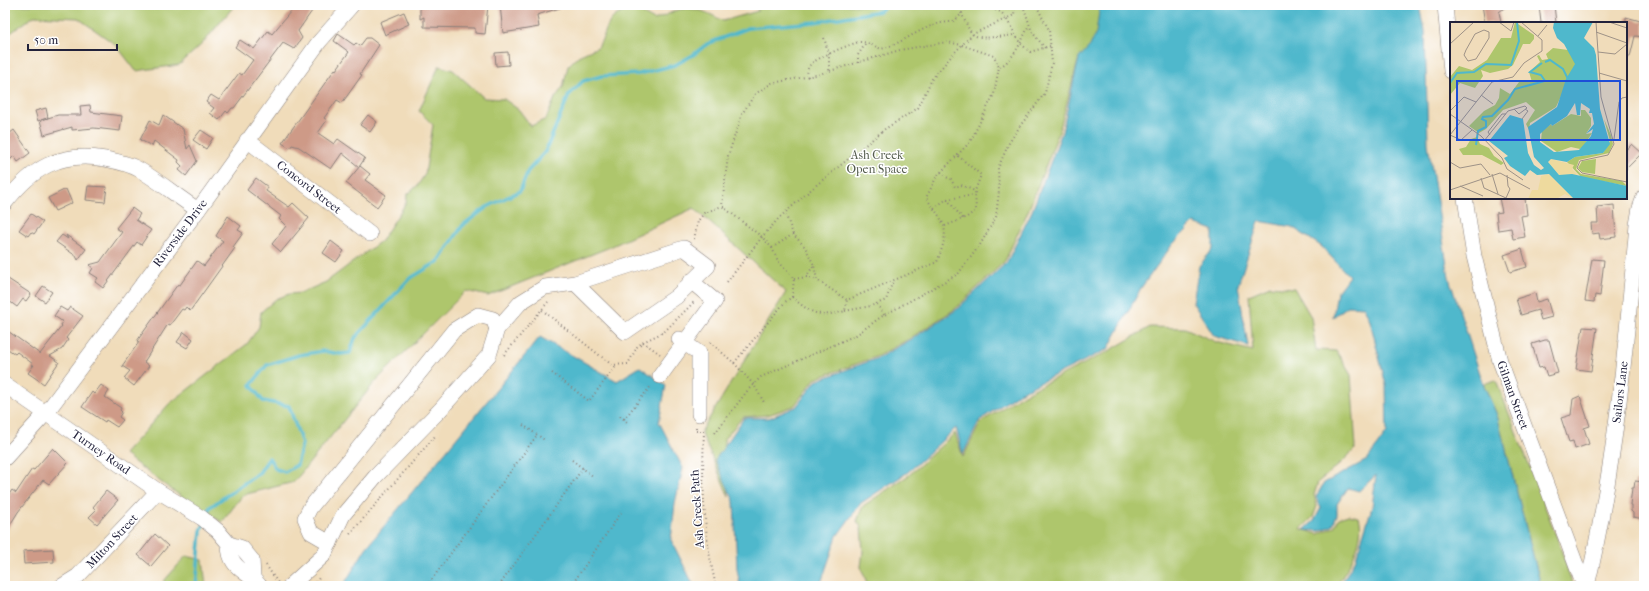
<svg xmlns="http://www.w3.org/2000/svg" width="1649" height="591" font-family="'IM FELL French Canon',serif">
	<rect width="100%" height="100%" fill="#fff"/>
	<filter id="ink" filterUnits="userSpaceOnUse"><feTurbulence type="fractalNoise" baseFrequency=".025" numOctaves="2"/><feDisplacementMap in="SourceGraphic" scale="8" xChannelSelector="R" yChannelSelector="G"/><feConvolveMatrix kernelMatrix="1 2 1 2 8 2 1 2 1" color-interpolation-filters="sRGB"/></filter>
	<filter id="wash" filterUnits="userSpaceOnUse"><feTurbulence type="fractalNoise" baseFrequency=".012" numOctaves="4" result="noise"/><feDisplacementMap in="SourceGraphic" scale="16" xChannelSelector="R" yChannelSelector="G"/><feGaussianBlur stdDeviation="0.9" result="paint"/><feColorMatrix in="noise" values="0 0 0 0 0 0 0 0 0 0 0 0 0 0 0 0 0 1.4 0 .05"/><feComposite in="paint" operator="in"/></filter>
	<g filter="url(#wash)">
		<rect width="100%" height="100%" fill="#f0dcba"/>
		<!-- green -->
		<g fill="#aec66c" stroke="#687454">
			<polygon points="5,5 235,5 202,44 179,65 136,71 116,45 78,18 34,16 5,37"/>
			<path d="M756,5H1118L1086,62L1078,61L1059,132L1029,209L1005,261L955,309L909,339L878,356L815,379L794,406L768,415L743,417L724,439L729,497L701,432L786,292L694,208L610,247L488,296L466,291L375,382L294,482L243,495L222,522C187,502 156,479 124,454L169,404L247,344L259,327L261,312L276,299L289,294L301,293L326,282L381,241L406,203L407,195L418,185L425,174L433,125L419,111L439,66L453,70L484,98L504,99L519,110L531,126L546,119L555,98L563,87L568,66L578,56L598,47C611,25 604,15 635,9L654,20C662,17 668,14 675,11C691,4 709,13 723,21L758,11Z"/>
			<path d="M1270,286L1294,288L1311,317L1316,350L1336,351L1351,375L1356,448L1339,465L1318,482L1314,495L1317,506L1313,517L1301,529L1318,534L1334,527L1339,518L1348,515L1359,517C1366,541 1349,565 1337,586H868L861,567L863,551L861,527L857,521L863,506L909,475L955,433L963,457L981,422L1024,394L1109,351L1150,327L1185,328L1216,342L1253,351L1249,295Z"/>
			<polygon points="1496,380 1559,543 1573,586 1541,586 1497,415 1483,384"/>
			<polygon points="186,556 203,560 206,586 164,586 164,581"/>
		</g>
		<!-- water -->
		<g fill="#4fb8cc" stroke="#386d84">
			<polygon points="1100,5 1420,5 1425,31 1428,144 1449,278 1483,383 1497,415 1541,586 1340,586 1356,558 1372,507 1376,475 1359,491 1348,488 1337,504 1337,515 1332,526 1320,531 1304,530 1314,521 1321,508 1316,497 1324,483 1367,460 1387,432 1386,385 1370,321 1364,307 1348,306 1333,317 1337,292 1349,276 1321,246 1292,227 1259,221 1238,285 1248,346 1214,336 1193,303 1199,266 1213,249 1213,230 1194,223 1172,245 1141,288 1108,349 1021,392 980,420 963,454 956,428 908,472 861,503 837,536 820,586 740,586 737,569 734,501 715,460 744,418 769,418 796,407 816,381 878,358 910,340 956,310 1007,262 1032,211 1062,132 1079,58 1090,46 1096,33"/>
			<polygon points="540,337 617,381 640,367 666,385 659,422 683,468 675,503 671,540 694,586 343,586 366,548"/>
		</g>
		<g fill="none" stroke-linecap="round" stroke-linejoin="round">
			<!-- stream -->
			<g stroke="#4fb8cc" stroke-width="3.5">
				<polyline points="206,516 210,507 259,473 269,458 276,469 285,472 297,465 302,444 289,406 263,401 251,385 267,365 299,355 323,351 340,354 350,353 355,338 409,279 439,261 463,225 487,207 520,191 528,171 545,152 569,95 583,81 602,76 639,74 675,65 693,55 707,44 748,28 815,22 880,11 886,5"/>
				<polyline points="196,586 201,531 204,524"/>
			</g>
		</g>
		<g id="blocks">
			<!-- building -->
			<g fill="#ce9a87">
				<polygon points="296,5 304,5 312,11 298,31 302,38 294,49 283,43 234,108 232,108 228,113 226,111 219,120 210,113 214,108 206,102 211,95 219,100 239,73 242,75 253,60 235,47 240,40 254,49 268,31 272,34"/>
				<polygon points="420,5 488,5 485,34 475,33 475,28 424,27 424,17 420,19"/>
				<polygon points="500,5 563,5 563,7 537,15 539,27 503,33"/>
				<polygon points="1482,5 1508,5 1499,12 1501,23 1485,23"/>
				<polygon points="1539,5 1554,5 1556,23 1541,23"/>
				<polygon points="404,12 409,24 385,35 380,22"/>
				<polygon points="1626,17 1644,22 1644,37 1635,36 1630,57 1626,57"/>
				<polygon points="338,34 354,45 356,43 360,46 366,38 370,38 379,45 360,74 362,75 342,103 337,100 324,118 327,120 318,133 334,144 338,139 365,158 359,167 342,153 331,169 299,147 292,145 290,148 282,143 335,69 336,70 349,52 334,41"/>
				<polygon points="508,52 509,65 496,66 495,53"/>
				<polygon points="90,105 91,112 122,116 120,131 94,128 72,130 72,127 44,135 40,120 38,121 35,111 46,108 48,118 41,120 58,115 81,115 80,106"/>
				<polygon points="163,115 183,129 187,149 190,145 197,161 186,176 179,170 182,166 178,162 179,160 154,141 152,146 140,140 150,120 159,125"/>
				<polygon points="368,115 377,122 370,132 360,125"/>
				<polygon points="14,130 30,153 18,162 14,156 5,165 5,137"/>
				<polygon points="201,130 213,138 206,149 193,140"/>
				<polygon points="1632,144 1642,153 1626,169 1626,150"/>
				<polygon points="360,166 370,174 365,180 386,195 377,207 346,183"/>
				<polygon points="256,178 268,187 266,191 289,207 293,203 309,218 281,252 272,244 286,226 279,219 281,216 247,190"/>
				<polygon points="88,186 107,187 105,202 86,200"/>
				<polygon points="66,189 72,203 55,211 48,198"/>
				<polygon points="1499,198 1525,198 1527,215 1521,216 1525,237 1513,239 1511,228 1498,230 1496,213 1502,212"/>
				<polygon points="1614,205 1616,237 1600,239 1599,233 1592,234 1591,223 1598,223 1597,207"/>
				<polygon points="132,208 140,214 136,220 151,230 141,245 137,242 103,288 95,282 98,278 90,273 93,268 89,265 100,262 122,232 116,228"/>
				<polygon points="31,214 43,222 34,234 31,232 28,236 19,230"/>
				<polygon points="228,216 241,226 238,230 243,233 233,247 235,248 190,311 186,307 184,310 182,309 170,325 168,324 144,362 149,366 134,386 124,378 130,371 122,366 139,342 137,341 178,284 180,285 197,261 204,266 223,241 216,236"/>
				<polygon points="62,235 68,239 66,235 86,249 78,260 76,256 56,242"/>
				<polygon points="331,241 344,251 336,262 323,253"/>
				<polygon points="1522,249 1527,267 1510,272 1504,255"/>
				<polygon points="1592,259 1604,260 1600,296 1595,295 1594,302 1585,301"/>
				<polygon points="5,277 31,294 26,301 23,299 17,307 5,298"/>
				<polygon points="43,286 52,292 45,302 36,296"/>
				<polygon points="1535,293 1537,302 1547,299 1552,317 1541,320 1538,310 1521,315 1516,299"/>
				<polygon points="60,307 67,311 70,307 83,316 66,338 68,340 62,349 50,356 59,362 44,384 28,373 34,365 32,366 33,364 17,352 15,354 5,347 5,329 40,354 62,326 61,325 63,322 54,316"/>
				<polygon points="1583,327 1597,328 1591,371 1576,369"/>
				<polygon points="184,332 193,339 187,348 177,342"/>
				<polygon points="1545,340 1549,340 1558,373 1547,376 1544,367 1539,368 1532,344"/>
				<polygon points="101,385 109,391 105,397 121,408 120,410 122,412 119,417 123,420 117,427 106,420 105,422 82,407 92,392 94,394"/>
				<polygon points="1580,396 1590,426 1584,428 1589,444 1575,449 1573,441 1569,442 1561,418 1571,415 1573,399"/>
				<polygon points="53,448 68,463 49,484 43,480 18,512 5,533 5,500 12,490 16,493 32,469 34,470"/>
				<polygon points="1635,481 1644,482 1644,519 1633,517 1633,513 1631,511 1631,505 1630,505 1632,488 1634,488"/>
				<polygon points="106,491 118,500 97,524 89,517 96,510 93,507"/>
				<polygon points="155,534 168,546 151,566 138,555"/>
				<polygon points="53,549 54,562 24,564 23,551"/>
			</g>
		</g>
	</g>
	<g filter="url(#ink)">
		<use href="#blocks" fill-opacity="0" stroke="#897f7a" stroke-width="1"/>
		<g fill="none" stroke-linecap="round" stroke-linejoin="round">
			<defs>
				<g id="minor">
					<polyline points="1445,5 1451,71"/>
					<polyline points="247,140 370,234"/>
					<polyline points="1465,198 1474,256 1500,361 1584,586"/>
					<path d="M5,203C32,168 60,151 105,159C116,161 130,164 140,170C160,182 178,197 198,210"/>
					<polyline points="679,339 699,353 699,414"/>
					<polyline points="660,376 715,301 691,281"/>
					<polyline points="5,385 158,491 202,518 218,531 229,544 242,548 252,560 253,577"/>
					<polyline points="5,458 46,413 198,210 319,42 352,5"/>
					<polyline points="330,543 311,532 305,518 310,508 454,330 478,315 493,319 497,329"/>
					<path d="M229,544C229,570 246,569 260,586"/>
					<polyline points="62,586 78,576 158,491"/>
					<polyline points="290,586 324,555 343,515 375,477 440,410 489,355 497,329 521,302 545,287 575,283 684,248 708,266 676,297 625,332 575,283"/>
					<path d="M1587,586C1615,467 1626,347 1637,225L1640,208L1644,197"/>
				</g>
			</defs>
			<!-- minor casing -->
			<use href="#minor" stroke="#897f7a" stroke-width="16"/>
			<!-- path -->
			<g stroke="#897f7a" stroke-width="2" stroke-dasharray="1 3" stroke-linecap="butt">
				<polyline points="980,5 1001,12 1006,18 1020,43 1030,52 1050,46"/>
				<polyline points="1023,5 1032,32 1045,48"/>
				<path d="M961,13C965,19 968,31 974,35C981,40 1005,36 1014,35"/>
				<polyline points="824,38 829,54 829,71"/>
				<polyline points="858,63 858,55 866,43"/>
				<path d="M1000,67C1015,58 1022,40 1029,25"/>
				<path d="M808,77C807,72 807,69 810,65C812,60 854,42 860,42C868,42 874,46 881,49C901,44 917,30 937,24C942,22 950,23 955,20C961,16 964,9 970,5"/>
				<polyline points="941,172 946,177 951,179 955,187 961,185 975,191"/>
				<polyline points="947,199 963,219"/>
				<polyline points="934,208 947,199 975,195"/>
				<polyline points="945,226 967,217 976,210 975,191 981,175 957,155"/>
				<polyline points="694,239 698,221 704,213 722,206"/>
				<polyline points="772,248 793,234"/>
				<polyline points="806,277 817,280"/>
				<polyline points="794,279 806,277 814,265"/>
				<polyline points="727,282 762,237 779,218 814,187 885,129 918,108 932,79 954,53 973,34 1014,15 1015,5"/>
				<path d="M792,297C811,314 820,318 845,311L847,300"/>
				<polyline points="877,304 884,315"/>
				<polyline points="542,310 612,365 628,364 637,347 643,342 664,332 695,301"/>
				<polyline points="845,311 871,306 886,300 893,281"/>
				<polyline points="643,342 660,354"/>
				<path d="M710,342L734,363L785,302L792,297L794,279L778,261L772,248L762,237L722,206L728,156L742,114L755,94L772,83L816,75L900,50L947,42L962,45L994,56L999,67L994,94L970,142L937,176L926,198C947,226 950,228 937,262L847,300L817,280L814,265L805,247L793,234L785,213"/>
				<polyline points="504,355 548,302"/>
				<polyline points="734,363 754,385 765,404"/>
				<polyline points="552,373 589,401 617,365"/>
				<polyline points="620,416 627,422"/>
				<polyline points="624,419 651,386"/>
				<polyline points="523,425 546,441"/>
				<path d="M696,427V431H704C702,485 703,533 716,586"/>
				<polyline points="715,433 748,390 761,377 856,335 881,317 958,274 980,245 996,217 999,191 998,168 1009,143 1020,126 1045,93 1052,63 1049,30 1036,5"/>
				<polyline points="572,460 594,477"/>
				<polyline points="350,534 436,435"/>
				<polyline points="266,565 278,583"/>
				<polyline points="314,586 319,578"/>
				<polyline points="427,586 537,435"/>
				<polyline points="499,586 583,468"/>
				<polyline points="571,586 622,511"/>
				<polyline points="642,586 643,583"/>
			</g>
			<!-- minor -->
			<use href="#minor" stroke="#fff" stroke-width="15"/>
		</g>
	</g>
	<g text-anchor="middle" stroke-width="3" stroke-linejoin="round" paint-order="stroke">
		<!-- park labels -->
		<g font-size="12" fill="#535b4c" stroke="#fff">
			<text x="877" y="159">Ash Creek<tspan x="877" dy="14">Open Space</tspan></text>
		</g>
		<!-- street labels -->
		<g font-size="12" fill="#22223b" stroke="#fff">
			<text transform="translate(309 187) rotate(38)" y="4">Concord Street</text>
			<text transform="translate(180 233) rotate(-53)" y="4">Riverside Drive</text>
			<text transform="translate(1620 392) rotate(-83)" y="4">Sailors Lane</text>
			<text transform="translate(1513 395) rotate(70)" y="4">Gilman Street</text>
			<text transform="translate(101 452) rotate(35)" y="4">Turney Road</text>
			<text transform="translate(697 509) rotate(-94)" y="4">Ash Creek Path</text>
			<text transform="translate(112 541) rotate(-47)" y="4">Milton Street</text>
		</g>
	</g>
	<!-- overview -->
	<g transform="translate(1450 22)">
		<rect width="177" height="177" fill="#f0dcba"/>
		<path d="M65,0L84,13V17L80,22H73L63,43L58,47L40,51L31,48L33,54L25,66L10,61L0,73V55L9,44L22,48L37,38L51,16H61ZM103,26L118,28L126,42L106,85L80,101L79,108L76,102L85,88L76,80L53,88L36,107L29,111L19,104L34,89L45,83L49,76L50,66L60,72L69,60H82L79,50L90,40L87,34L89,33L92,38L98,37L96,32ZM131,88H135L141,96V104L136,112L142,111L133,125L130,127L121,125L107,130L91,119L92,109L101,102L102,104L121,92L131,94ZM154,97L161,113L163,122L159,131L129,138L126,147L131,152L172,159L177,164L131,155L117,140L125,135L153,131L160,119ZM27,115L30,122L39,126L44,134L54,141L51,143L32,133H13L9,127L16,125L21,117ZM146,137L145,152L132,150L128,146L132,139Z" fill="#aec66c"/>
		<path d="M101,137L124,143L122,147L128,153H109L98,141ZM99,152L124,177L115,172L106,177H78L82,168H88L91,154Z" fill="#eeda9e"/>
		<path d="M104,0H143L134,16L144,26L146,33L150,87L160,122L153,131L125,135L117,140L101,137L98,140L109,153L122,152L177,164V177H124L99,152L87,153L80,148L75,154L60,144L54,136L58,134L39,119L60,93L70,96L73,97L78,131L84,143L91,148L94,146L84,135L78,105L107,85L116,57L125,42L114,22L107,16L103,6ZM125,81L127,93H130L131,81L140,87L139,91H142L144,102L136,112L143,107L141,114L129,128L104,130L90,120V112L101,102L102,104L117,94Z" fill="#4fb8cc" fill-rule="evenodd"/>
		<path fill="none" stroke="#4fb8cc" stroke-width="2" d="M95,40L100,38L113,47L118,57M0,61L7,51L24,50L36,42L61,43L69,19L67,0M26,123L28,109L36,105V99L32,97L33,95L42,94L58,78L65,67L95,59L91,53L80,50L92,41"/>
		<path fill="none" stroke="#9e9287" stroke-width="1" d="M49,0L61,9L64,0M146,0L151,75L164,122L158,133L130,139L127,146L132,151L177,160M159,0L177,6M34,8L39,10V16L26,37L18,39L14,33L16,28L25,12ZM146,10L177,21M88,14L97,3M0,22L24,0M148,30L165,32L177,22M149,51L177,59M31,73L43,82M64,87L69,92L77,86M0,89L14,75L26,80M0,92L31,114L52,136L57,147L73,158M72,97L78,89L75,87M0,113L42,60L63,55L74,41L92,29V18L71,0M0,113L11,118L22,108M40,113L38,110L52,92H56M164,117L169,80L172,76L177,75M34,119L58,89L75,84L77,86M0,140L10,146L31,142L40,153M42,152L48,172M31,156L34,166L56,176M10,164L33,174M0,168L50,151L80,167M56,176L60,167L58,164L57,153"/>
		<path fill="#1d4ed8" fill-opacity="0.15" stroke="#1d4ed8" stroke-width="2" d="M7,59H170V118H7Z"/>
		<rect width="177" height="177" fill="none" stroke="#22223b" stroke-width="2"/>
	</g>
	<!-- margin -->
	<rect width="1649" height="591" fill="none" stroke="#fff" stroke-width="20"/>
	<!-- scale -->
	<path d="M28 44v6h89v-6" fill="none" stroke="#22223b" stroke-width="2"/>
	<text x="34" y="44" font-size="12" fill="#22223b" stroke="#ffffff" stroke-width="3" paint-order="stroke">50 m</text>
</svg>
